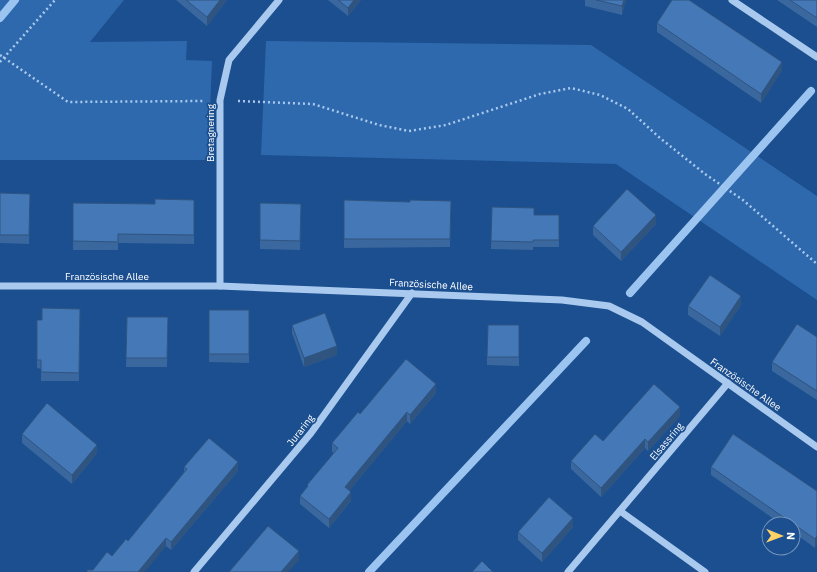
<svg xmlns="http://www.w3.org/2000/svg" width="817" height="572" font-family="'IBM Plex Sans',sans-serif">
	<rect width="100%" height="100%" fill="#1b4f8f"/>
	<!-- green -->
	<g fill="#2e69ad">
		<polygon points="0,0 124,0 90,42 187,41 186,60 212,61 208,160 0,160"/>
		<polygon points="266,41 591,45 817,196 817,300 616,164 261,155"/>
	</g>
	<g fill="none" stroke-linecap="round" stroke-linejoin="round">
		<!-- stream -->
		<g stroke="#9cc4f0" stroke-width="8">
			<polyline points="0,18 15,0"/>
			<polyline points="630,293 811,91"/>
			<polyline points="369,572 586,341"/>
		</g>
		<!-- path -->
		<g stroke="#a9c9ee" stroke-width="2.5" stroke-dasharray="2 3" stroke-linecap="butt">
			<polyline points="0,55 68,102 203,101"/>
			<polyline points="0,62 55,0"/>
			<polyline points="238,101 313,104 379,125 409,131 446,125 540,94 571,88 600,95 628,109 660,138 705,174 743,200 817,264"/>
		</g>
		<!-- minor -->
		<g stroke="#a9c9ee" stroke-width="7">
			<polyline points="732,0 817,57"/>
			<polyline points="0,286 220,286 562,300 609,306 642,322 817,447"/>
			<polyline points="220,286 220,100 229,60 279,0"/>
			<polyline points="620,511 705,572"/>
			<polyline points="194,572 311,433 412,293"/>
			<polyline points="568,572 728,383"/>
		</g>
	</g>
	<!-- wall -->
	<g fill="#3a679d">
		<polygon points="176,0 227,0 207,26"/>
		<polygon points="328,0 361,0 348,16"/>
		<polygon points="585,0 626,0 622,15 585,6"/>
		<polygon points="777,0 817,0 817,27"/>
		<polygon points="657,23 782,70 761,103 657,32"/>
		<polygon points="0,193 30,194 29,244 0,243"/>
		<polygon points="194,200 194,244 118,243 118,250 73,250 73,203 155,204"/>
		<polygon points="344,200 410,202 451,201 450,247 344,248"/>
		<polygon points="260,203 301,204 300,250 260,249"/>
		<polygon points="492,207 534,215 559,215 559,247 533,247 533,250 491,249"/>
		<polygon points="656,224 621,261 593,235 593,226"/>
		<polygon points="741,305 720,336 688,315 688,306"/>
		<polygon points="80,309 79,381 41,381 41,369 37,368 37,320 42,320"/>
		<polygon points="209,310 249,310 249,363 209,362"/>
		<polygon points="127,317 168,317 167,367 126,367"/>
		<polygon points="292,325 337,355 304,367 292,333"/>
		<polygon points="519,325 519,366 487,365 487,357"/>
		<polygon points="817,337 817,400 772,371 772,362"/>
		<polygon points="436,393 410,424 407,421 349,491 351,501 329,528 300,504 300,496 307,488 307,485 334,453 332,452 332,443 360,414"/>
		<polygon points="680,416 648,451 645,448 601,497 571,469 571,461 603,441"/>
		<polygon points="22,434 97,453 72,484 22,443"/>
		<polygon points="184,467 238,471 171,550 166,546 93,570 112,556 128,541 184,472"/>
		<polygon points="711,467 817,491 815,548 793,532 793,524 781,524 711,475"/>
		<polygon points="573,527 542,562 518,540 518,532"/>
	</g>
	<!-- shaded-wall -->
	<g fill="#305480">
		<polygon points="220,0 227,0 207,26 207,17"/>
		<polygon points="354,0 361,0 348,16 348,8"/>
		<polygon points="624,0 626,0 622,15 622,6"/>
		<polygon points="782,62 782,70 761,103 761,94"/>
		<polygon points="656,215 656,224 621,261 621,252"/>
		<polygon points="741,296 741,305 720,336 720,327"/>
		<polygon points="337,346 337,355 304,367 304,358"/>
		<polygon points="436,384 436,393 410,424 410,415"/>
		<polygon points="680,407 680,416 648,451 648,442"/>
		<polygon points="407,412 407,421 345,496 345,487"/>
		<polygon points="645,439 645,448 601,497 601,488"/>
		<polygon points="97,445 97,453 72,484 72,475"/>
		<polygon points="238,462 238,471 171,550 171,542"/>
		<polygon points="351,492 351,501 329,528 329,519"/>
		<polygon points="573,518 573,527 542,562 542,553"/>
		<polygon points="817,536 817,545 815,548 815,539"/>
		<polygon points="166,538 166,546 145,572 138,572"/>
		<polygon points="299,551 299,560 288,572 281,572"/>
	</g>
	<!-- building -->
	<g fill="#4478b7" stroke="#305480">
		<polygon points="186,0 220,0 207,17"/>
		<polygon points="338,0 354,0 348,8"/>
		<polygon points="596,0 624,0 622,6"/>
		<polygon points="672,0 689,0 782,62 761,94 657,23"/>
		<polygon points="790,0 817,0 817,18"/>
		<polygon points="627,189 656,215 621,252 593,226"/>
		<polygon points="0,193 30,194 29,235 0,235"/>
		<polygon points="155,199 194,200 194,235 118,234 118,242 73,241 73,203 155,204"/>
		<polygon points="344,200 410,202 410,200 451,201 450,239 344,239"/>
		<polygon points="260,203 301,204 300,241 260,240"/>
		<polygon points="492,207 534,208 534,215 559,215 559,240 533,240 533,242 491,241"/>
		<polygon points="710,275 741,296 720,327 688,306"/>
		<polygon points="42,308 80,309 79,373 41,372 41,360 37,360 37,320 42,320"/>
		<rect x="209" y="310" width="40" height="44"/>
		<polygon points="325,313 337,346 304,358 292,325"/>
		<polygon points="127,317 168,317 167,358 126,358"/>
		<polygon points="797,324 817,337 817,391 772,362"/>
		<polygon points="488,325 519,325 519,357 487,357"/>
		<polygon points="406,359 436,384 410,415 407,412 345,487 351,492 329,519 300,496 308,486 307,485 338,448 332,443 358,412 360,414"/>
		<polygon points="654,384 680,407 648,442 645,439 601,488 571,461 595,434 603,441"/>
		<polygon points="47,403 97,445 72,475 22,434"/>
		<polygon points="733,434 817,491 817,536 815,539 711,467"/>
		<polygon points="209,438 238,462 171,542 166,538 138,572 87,572 87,570 93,570 107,552 112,556 126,539 128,541 187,469 184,467"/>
		<polygon points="549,497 573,518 542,553 518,532"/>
		<polygon points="268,526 299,551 281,572 229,572"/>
		<polygon points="482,561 493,572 472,572"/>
	</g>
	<g text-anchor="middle" stroke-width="3.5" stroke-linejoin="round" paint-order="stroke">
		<!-- street labels -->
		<g font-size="10" fill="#fff" stroke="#1b4f8f">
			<text transform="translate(210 133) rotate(-90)" y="4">Bretagnering</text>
			<text x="107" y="280">Französische Allee</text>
			<text transform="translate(431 284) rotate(3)" y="4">Französische Allee</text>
			<text transform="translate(746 384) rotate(35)" y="4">Französische Allee</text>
			<text transform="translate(300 430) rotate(-52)" y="4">Juraring</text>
			<text transform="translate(666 441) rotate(-50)" y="4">Elsassring</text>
		</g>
	</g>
	<!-- north arrow -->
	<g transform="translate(781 536) rotate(91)"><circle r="19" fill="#1b4f8f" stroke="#7695bc"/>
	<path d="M0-3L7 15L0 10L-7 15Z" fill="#ffd166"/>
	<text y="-6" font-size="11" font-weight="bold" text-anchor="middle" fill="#ffffff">N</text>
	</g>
</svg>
